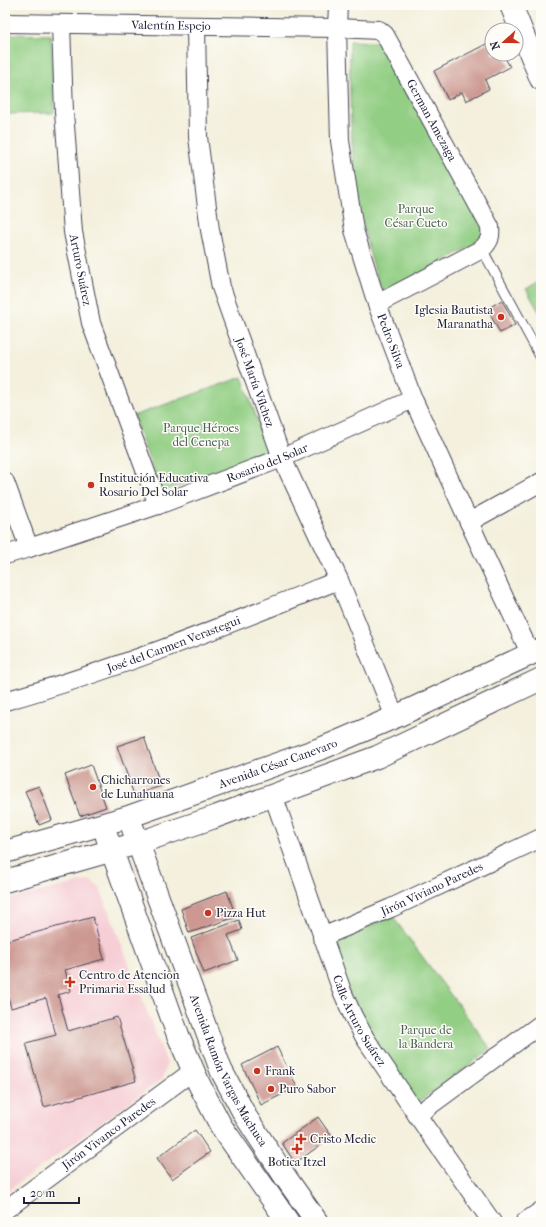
<svg xmlns="http://www.w3.org/2000/svg" width="546" height="1227" font-family="'IM FELL French Canon',serif">
	<rect width="100%" height="100%" fill="#fdfcf7"/>
	<filter id="ink" filterUnits="userSpaceOnUse"><feTurbulence type="fractalNoise" baseFrequency=".025" numOctaves="2"/><feDisplacementMap in="SourceGraphic" scale="8" xChannelSelector="R" yChannelSelector="G"/><feConvolveMatrix kernelMatrix="1 2 1 2 8 2 1 2 1" color-interpolation-filters="sRGB"/></filter>
	<filter id="wash" filterUnits="userSpaceOnUse"><feTurbulence type="fractalNoise" baseFrequency=".012" numOctaves="4" result="noise"/><feDisplacementMap in="SourceGraphic" scale="16" xChannelSelector="R" yChannelSelector="G"/><feGaussianBlur stdDeviation="0.9" result="paint"/><feColorMatrix in="noise" values="0 0 0 0 0 0 0 0 0 0 0 0 0 0 0 0 0 1.4 0 .05"/><feComposite in="paint" operator="in"/></filter>
	<g filter="url(#wash)">
		<rect width="100%" height="100%" fill="#f4f0dd"/>
		<!-- built -->
		<polygon fill="#f6cfd6" points="90,880 100,888 167,1063 162,1079 5,1193 5,900"/>
		<!-- green -->
		<g fill="#92ce83" stroke="#5a785f">
			<polygon points="5,34 51,35 54,113 5,114"/>
			<path d="M350,41L380,42L483,229L482,240L387,292L382,291C377,276 372,262 368,247C351,180 349,110 350,41Z"/>
			<polygon points="541,280 541,315 526,289"/>
			<polygon points="242,377 269,453 161,492 133,416"/>
			<polygon points="393,917 491,1049 417,1103 371,1038 347,988 332,939"/>
		</g>
		<g id="blocks">
			<!-- building -->
			<g fill="#cc9891">
				<polygon points="492,41 492,54 503,54 510,67 485,80 489,89 466,101 462,92 448,100 434,71"/>
				<polygon points="502,300 515,325 500,333 487,309"/>
				<polygon points="144,737 161,786 134,795 117,746"/>
				<polygon points="91,765 106,807 80,816 65,775"/>
				<polygon points="39,786 52,820 39,825 25,791"/>
				<polygon points="227,891 236,917 189,933 181,909"/>
				<polygon points="93,917 104,959 65,970 71,991 58,995 68,1031 117,1017 136,1081 44,1107 26,1043 56,1035 46,998 11,1008 5,986 5,941"/>
				<polygon points="239,920 242,930 228,935 238,960 204,973 191,938"/>
				<polygon points="277,1047 297,1087 261,1105 242,1065"/>
				<polygon points="318,1117 332,1137 295,1163 282,1143"/>
				<polygon points="195,1130 210,1152 172,1179 157,1158"/>
			</g>
		</g>
	</g>
	<g filter="url(#ink)">
		<use href="#blocks" fill-opacity="0" stroke="#424153" stroke-width="1"/>
		<g fill="none" stroke-linecap="round" stroke-linejoin="round">
			<defs>
				<polyline id="service" points="482,249 541,358"/>
				<g id="minor">
					<path id="s1" d="M338,5L337,28L340,141L354,230L377,304L413,399L469,522L531,655"/>
					<path id="s2" d="M5,23L337,28L379,30L385,35L490,227C491,237 490,241 482,249L377,304"/>
					<path id="s3" d="M61,24L64,112L73,232L91,323L158,505"/>
					<path id="s4" d="M196,26L198,137L210,230L221,287L282,458L339,580L395,717"/>
					<polyline points="5,482 29,548"/>
					<polyline points="469,522 541,482"/>
					<path id="s5" d="M5,555L29,548L158,505L282,458L413,399"/>
					<path id="s6" d="M5,701C119,669 229,624 339,580"/>
					<path id="s7" d="M273,795L342,991L353,1016L365,1038L417,1115L492,1222"/>
					<path id="s8" d="M322,937L391,908L541,838"/>
					<polyline points="417,1115 541,1024"/>
					<path id="s9" d="M5,1210L193,1071"/>
					<polyline points="525,1222 541,1211"/>
				</g>
				<polyline id="tertiary" points="511,5 541,79"/>
				<g id="secondary">
					<path id="s10" d="M133,829L221,1070L246,1117L286,1178L317,1222"/>
					<polyline points="107,837 178,1035 199,1084 221,1126 288,1222"/>
					<path id="s11" d="M5,852L128,817L325,747L395,717L541,649"/>
					<polyline points="5,881 138,843 212,818 377,757 541,679"/>
				</g>
			</defs>
			<!-- service casing -->
			<use href="#service" stroke="#424153" stroke-width="11"/>
			<!-- minor casing -->
			<use href="#minor" stroke="#424153" stroke-width="20"/>
			<!-- tertiary casing -->
			<use href="#tertiary" stroke="#424153" stroke-width="24"/>
			<!-- secondary casing -->
			<use href="#secondary" stroke="#424153" stroke-width="24"/>
			<!-- service -->
			<use href="#service" stroke="#fff" stroke-width="9"/>
			<!-- minor -->
			<use href="#minor" stroke="#fff" stroke-width="18"/>
			<!-- tertiary -->
			<use href="#tertiary" stroke="#fff" stroke-width="22"/>
			<!-- secondary -->
			<use href="#secondary" stroke="#fff" stroke-width="22"/>
		</g>
	</g>
	<!-- markers -->
	<g fill="#c8321e" stroke="#fdfcf7" stroke-width="1.5">
		<circle cx="501" cy="317" r="4"/>
		<circle cx="91" cy="485" r="4"/>
		<circle cx="93" cy="787" r="4"/>
		<circle cx="208" cy="913" r="4"/>
		<path d="M68 976h4v4h4v4h-4v4h-4v-4h-4v-4h4z"/>
		<circle cx="257" cy="1071" r="4"/>
		<circle cx="271" cy="1089" r="4"/>
		<path d="M299 1133h4v4h4v4h-4v4h-4v-4h-4v-4h4z"/>
		<path d="M295 1143h4v4h4v4h-4v4h-4v-4h-4v-4h4z"/>
	</g>
	<g text-anchor="middle" stroke-width="3" stroke-linejoin="round" paint-order="stroke">
		<!-- street labels -->
		<g font-size="12" fill="#22223b" stroke="#fdfcf7">
			<text dy="4" stroke="none"><textPath href="#s2" startOffset="166">Valentín Espejo</textPath></text>
			<text dy="4" stroke="none"><textPath href="#s2" startOffset="479">German Amezaga</textPath></text>
			<text dy="4" stroke="none"><textPath href="#s3" startOffset="247">Arturo Suárez</textPath></text>
			<text dy="4" stroke="none"><textPath href="#s1" startOffset="343">Pedro Silva</textPath></text>
			<text dy="4" stroke="none"><textPath href="#s4" startOffset="364">José María Vílchez</textPath></text>
			<text dy="4" stroke="none"><textPath href="#s5" startOffset="278">Rosario del Solar</textPath></text>
			<text dy="4" stroke="none"><textPath href="#s6" startOffset="178">José del Carmen Verastegui</textPath></text>
			<text dy="4" stroke="none"><textPath href="#s11" startOffset="287">Avenida César Canevaro</textPath></text>
			<text dy="4" stroke="none"><textPath href="#s8" startOffset="120">Jirón Viviano Paredes</textPath></text>
			<text dy="4" stroke="none"><textPath href="#s7" startOffset="242">Calle Arturo Suárez</textPath></text>
			<text dy="4" stroke="none"><textPath href="#s10" startOffset="260">Avenida Ramón Vargas Machuca</textPath></text>
			<text dy="4" stroke="none"><textPath href="#s9" startOffset="129">Jirón Vivanco Paredes</textPath></text>
		</g>
		<!-- park labels -->
		<g font-size="12" fill="#495e54" stroke="#fdfcf7">
			<text x="416" y="213">Parque<tspan x="416" dy="14">César Cueto</tspan></text>
			<text x="201" y="432">Parque Héroes<tspan x="201" dy="14">del Cenepa</tspan></text>
			<text x="426" y="1034">Parque de<tspan x="426" dy="14">la Bandera</tspan></text>
		</g>
		<!-- poi labels -->
		<g font-size="12" fill="#22223b" stroke="#fdfcf7" text-anchor="start">
			<text x="493" y="314" text-anchor="end">Iglesia Bautista<tspan x="493" dy="14">Maranatha</tspan></text>
			<text x="99" y="482">Institución Educativa<tspan x="99" dy="14">Rosario Del Solar</tspan></text>
			<text x="101" y="784">Chicharrones<tspan x="101" dy="14">de Lunahuana</tspan></text>
			<text x="216" y="917">Pizza Hut</text>
			<text x="79" y="979">Centro de Atencion<tspan x="79" dy="14">Primaria Essalud</tspan></text>
			<text x="265" y="1075">Frank</text>
			<text x="279" y="1093">Puro Sabor</text>
			<text x="310" y="1143">Cristo Medic</text>
			<text x="297" y="1166" text-anchor="middle">Botica Itzel</text>
		</g>
	</g>
	<!-- margin -->
	<rect width="546" height="1227" fill="none" stroke="#fdfcf7" stroke-width="20"/>
	<!-- north arrow -->
	<g transform="translate(504 42) rotate(249)"><circle r="19" fill="#fdfcf7" stroke="#a5a5ac"/>
	<path d="M0-3L7 15L0 10L-7 15Z" fill="#c8321e"/>
	<text y="-6" font-size="11" font-weight="bold" text-anchor="middle" fill="#22223b">N</text>
	</g>
	<!-- scale -->
	<path d="M24 1197v6h55v-6" fill="none" stroke="#22223b" stroke-width="2"/>
	<text x="30" y="1197" font-size="12" fill="#22223b" stroke="#fdfcf7" stroke-width="3" paint-order="stroke">20 m</text>
</svg>
